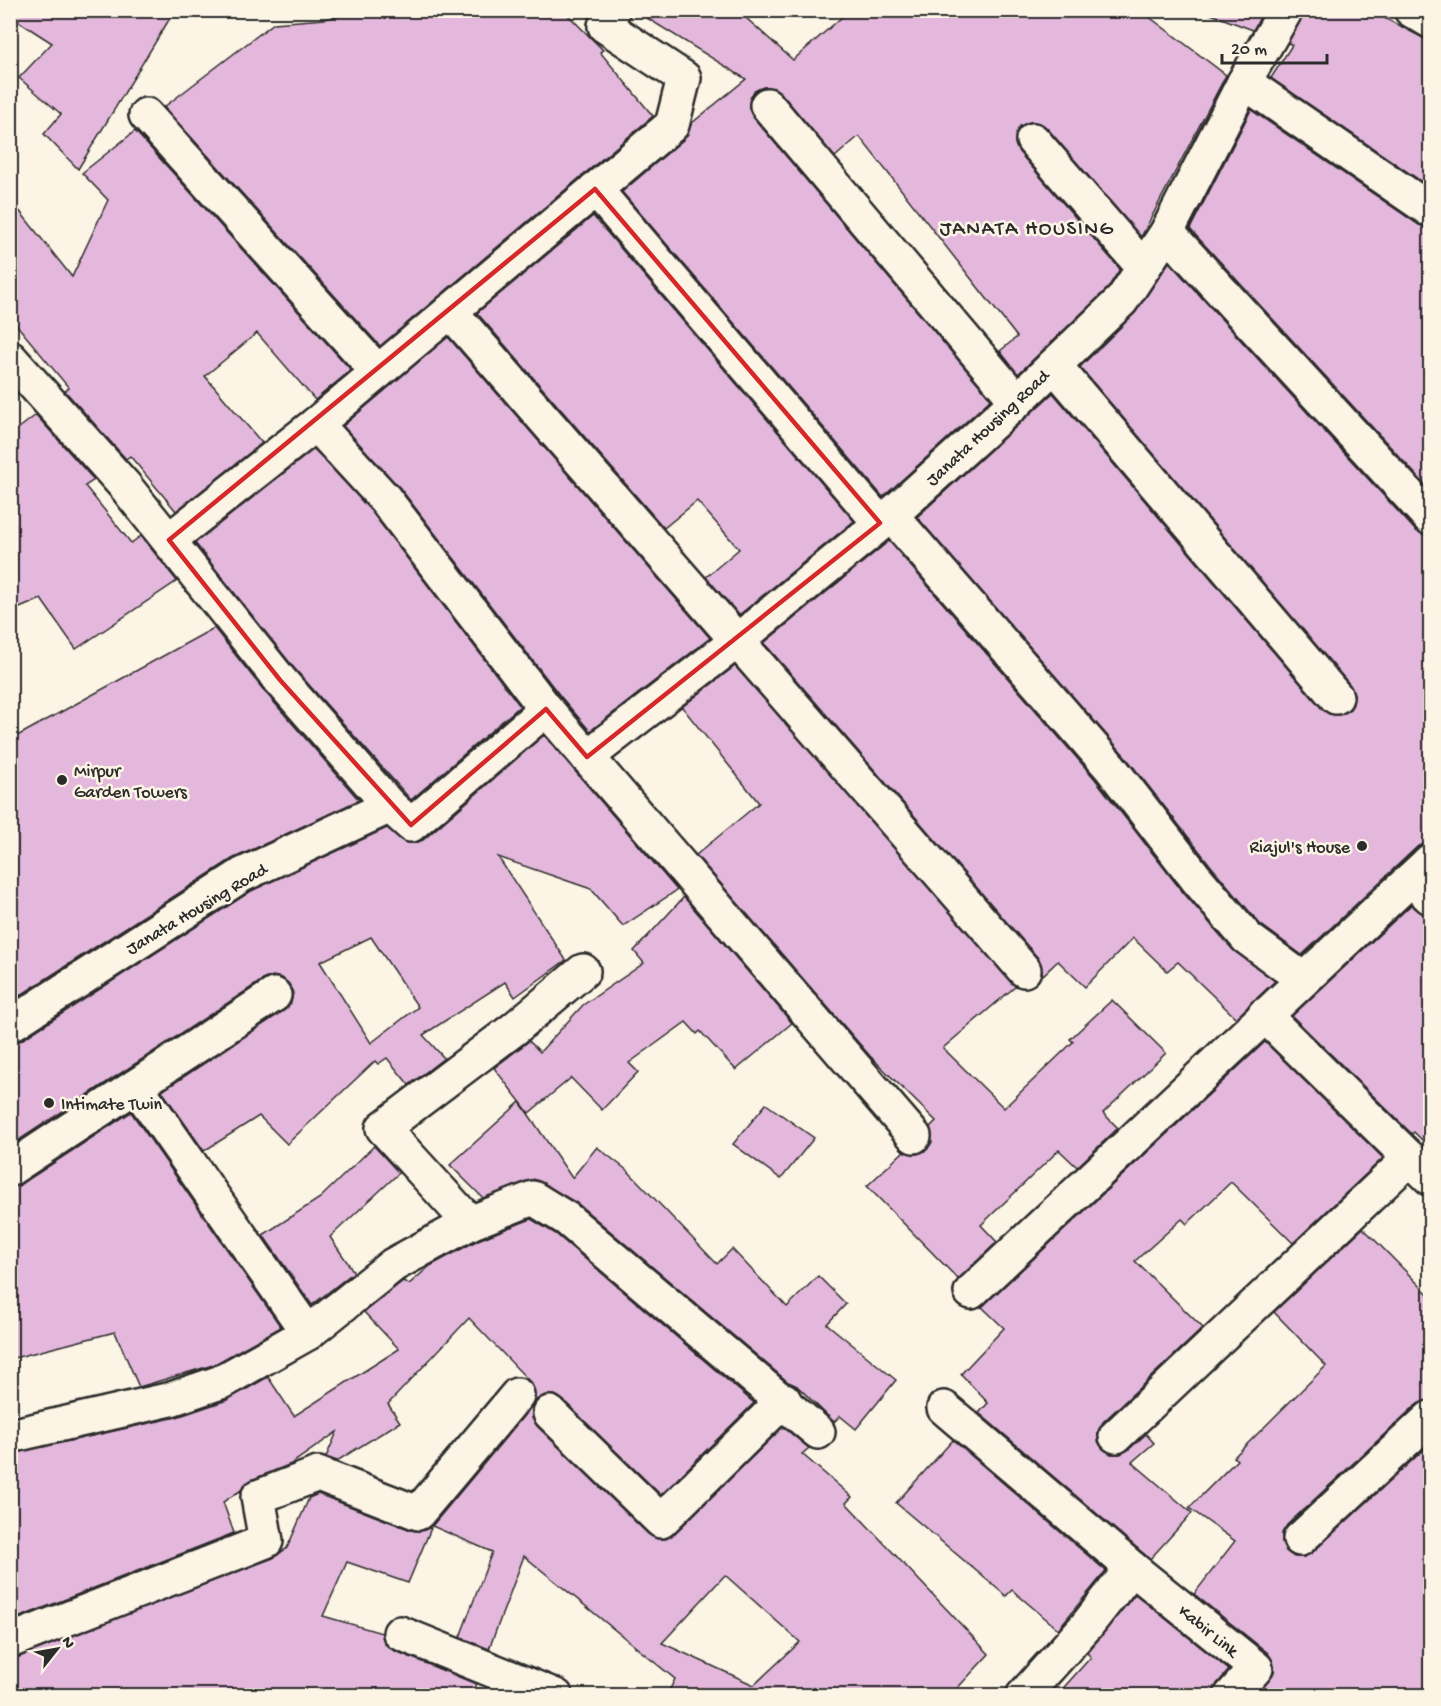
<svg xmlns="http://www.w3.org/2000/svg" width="1441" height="1706" font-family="'Gochi Hand',sans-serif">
	<rect width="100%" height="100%" fill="#fcf5e5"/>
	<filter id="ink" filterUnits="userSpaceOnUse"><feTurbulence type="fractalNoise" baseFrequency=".0167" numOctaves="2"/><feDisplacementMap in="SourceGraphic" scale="12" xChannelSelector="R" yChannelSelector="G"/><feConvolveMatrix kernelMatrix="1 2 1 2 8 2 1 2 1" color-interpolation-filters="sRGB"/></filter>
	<g filter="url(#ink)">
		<!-- building -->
		<g fill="#e4b8dd" stroke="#2b2b2b" stroke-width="1.5" fill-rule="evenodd">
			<polygon points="10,10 175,10 78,169 44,134 61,114 19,78 52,43 10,16"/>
			<polygon points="364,10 563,10 603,50 600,52 653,116 380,346 164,107 274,23 325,19"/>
			<polygon points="634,10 737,10 793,60 850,10 1140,10 1226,75 1141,237 1047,128 1040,123 1030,122 1020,126 1016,133 1015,143 1019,152 1120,269 1108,288 1018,374 1000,351 1017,337 859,136 835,157 781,93 774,88 764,87 754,91 750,98 749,108 753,117 991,399 883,497 622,192 684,139 692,123 746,79"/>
			<polygon points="1209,10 1264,10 1253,30 1208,13"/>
			<polygon points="1305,10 1369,10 1431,42 1431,188 1271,78 1292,45 1288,43"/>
			<polygon points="1251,110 1419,225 1431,228 1431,491 1190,229"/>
			<polygon points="135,131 351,370 315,400 257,333 205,376 262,443 176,511 130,456 126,459 65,391 69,388 10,317 10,199 72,277 108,200 82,173"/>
			<polygon points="593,216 854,521 739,615 706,577 739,549 697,501 664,528 477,313"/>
			<polygon points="1169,262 1416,531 1431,536 1431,843 1417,847 1302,955 1260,924 1211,866 1124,755 917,517 1053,393 1322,709 1329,714 1339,715 1349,711 1353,704 1354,694 1350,685 1080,367 1135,313"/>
			<polygon points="448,337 710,638 590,731 561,697 400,488 343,426"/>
			<polygon points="36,415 94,480 85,486 131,543 141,536 177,581 76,649 41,599 10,612 10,435"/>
			<polygon points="314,449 371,511 520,706 411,800 294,668 195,543"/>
			<polygon points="889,541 1095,779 1181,890 1233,950 1275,981 1236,1018 1178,962 1167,971 1133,938 1085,987 1058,961 1043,975 1038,958 764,643"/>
			<polygon points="214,628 265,692 359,800 232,859 10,1002 10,740"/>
			<polygon points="735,666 1016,986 943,1048 1004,1108 1073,1042 1070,1039 1112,1000 1166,1053 1103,1113 1118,1128 1077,1167 1059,1150 981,1225 997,1242 958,1279 867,1186 904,1151 917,1154 927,1150 932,1142 930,1127 936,1121 870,1056 696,855 759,803 682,707"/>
			<path d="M544,735L677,890L623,926L591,889L498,857L566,960L515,997L505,982L423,1035L444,1058L409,1085L387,1058L378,1064L375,1061L287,1144L259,1116L204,1151L162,1091L285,1010L291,1003L293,993L289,984L282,978L273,976L264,979L10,1146V1044L20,1041L251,891L387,828L406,843H415L423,840ZM371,937L418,1007L371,1043L320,962Z"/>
			<polygon points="684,897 792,1023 736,1070 700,1031 697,1034 686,1022 629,1063 638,1072 602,1110 571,1078 529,1113 494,1068 529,1041 540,1052 583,1005 644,963 634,951"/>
			<polygon points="1411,905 1431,920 1431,1149 1414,1132 1412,1134 1292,1016"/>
			<polygon points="1265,1042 1383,1158 1293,1243 1231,1182 1187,1224 1182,1219 1135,1261 1203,1328 1103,1422 1098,1431 1098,1441 1102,1448 1111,1454 1120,1454 1128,1450 1146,1434 1154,1443 1132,1462 1192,1513 1150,1559 979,1413 988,1403 961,1374 1004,1328 982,1307"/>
			<polygon points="520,1102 572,1178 597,1147 628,1171 717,1264 732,1249 787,1307 818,1276 846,1304 827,1324 896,1380 856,1429 840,1416 834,1422 797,1386 788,1382 577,1203 534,1179 483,1198 450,1165"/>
			<polygon points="766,1104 814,1138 781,1179 733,1144"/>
			<polygon points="131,1112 281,1327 213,1365 139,1387 115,1332 10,1359 10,1188 20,1185"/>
			<polygon points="374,1146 399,1173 330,1237 354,1272 312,1305 263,1235 320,1198"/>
			<path d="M531,1219L556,1234L754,1403L661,1495L563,1400L555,1395H545L536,1400L532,1409V1418L537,1426L648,1534L657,1539H666L674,1534L783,1427L809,1448L802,1454L852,1497L846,1503L989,1654L951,1695H667L675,1679L524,1556L489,1649L460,1637L492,1552L432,1526L531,1407L535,1398L532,1384L469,1318L388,1404L400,1422L337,1461L326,1457L337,1432L291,1464L251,1480L240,1491L223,1502L234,1533L10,1621V1454L177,1417L227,1400L268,1377L294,1416L399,1349L364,1312L403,1281L409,1284L430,1266L478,1240ZM725,1575L800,1642L754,1685L662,1643Z"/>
			<polygon points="1363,1228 1431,1297 1431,1400 1417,1404 1287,1525 1282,1533 1282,1543 1286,1551 1294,1557 1304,1557 1312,1553 1431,1443 1431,1695 1257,1695 1274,1672 1273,1661 1268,1653 1194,1594 1235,1541 1189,1508 1237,1460 1234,1457 1326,1366 1274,1312"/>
			<polygon points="953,1440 1106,1571 1058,1629 1012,1590 1006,1596 896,1503"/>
			<polygon points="318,1494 411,1530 431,1528 408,1583 347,1562 323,1616 382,1633 385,1644 393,1650 476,1684 471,1695 10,1695 10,1659 273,1558 287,1548 309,1498"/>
			<polygon points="1135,1594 1229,1670 1217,1684 1213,1695 1057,1695 1091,1657 1087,1653"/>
		</g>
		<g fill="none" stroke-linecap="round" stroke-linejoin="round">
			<defs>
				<g id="minor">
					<polyline points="1411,10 1430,21"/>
					<polyline points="1244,82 1430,210"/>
					<polyline points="767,105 1017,401"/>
					<polyline points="146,115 378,372"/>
					<polyline points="1033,140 1143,267"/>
					<polyline points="595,189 880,523"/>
					<polyline points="1167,232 1430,518"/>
					<polyline points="450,311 1024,970"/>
					<polyline points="10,358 125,486 280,680 390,806 411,825 546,709 914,1136"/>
					<polyline points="1054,365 1336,697"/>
					<polyline points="316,424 385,499 546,709"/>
					<polyline points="891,515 1110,767 1196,878 1247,938 1303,979"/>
					<polyline points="169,540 316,424 672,125 684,78 605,26 613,10"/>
					<polyline points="587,757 737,641 891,515 1017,401 1122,300 1167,232 1244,82 1286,10"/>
					<polyline points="1430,861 1411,879 1430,897"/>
					<polyline points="1264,1015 1430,1178"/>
					<polyline points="10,1025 242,875 390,806"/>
					<polyline points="136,1086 308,1333"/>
					<polyline points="10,1169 274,995"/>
					<polyline points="470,1223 383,1128 514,1029 583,971"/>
					<polyline points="971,1292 1411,879"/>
					<polyline points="944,1408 1132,1568 1087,1625 1023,1696"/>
					<polyline points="550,1413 661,1521 784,1400"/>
					<polyline points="10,1436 171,1399 221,1382 308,1333 393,1265 470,1223 533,1198 567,1219 818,1432"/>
					<polyline points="1116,1436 1410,1158"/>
					<polyline points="1300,1539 1430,1418"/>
					<polyline points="1132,1568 1256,1668 1231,1696"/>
					<polyline points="400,1633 556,1696"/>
					<polyline points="10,1641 266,1541 258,1497 318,1474 418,1513 517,1395"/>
				</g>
			</defs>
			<!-- minor casing -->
			<use href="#minor" stroke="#2b2b2b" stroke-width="38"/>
			<!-- minor -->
			<use href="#minor" stroke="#fcf5e5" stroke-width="33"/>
		</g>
	</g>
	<!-- marked area -->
	<path fill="none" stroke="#d62828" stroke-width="4.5" stroke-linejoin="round" d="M595,189L880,523L587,757L546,709L411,825L280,680L169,540Z"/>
	<!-- markers -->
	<g fill="#2b2b2b" stroke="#fcf5e5" stroke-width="2">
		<circle cx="62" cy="780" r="6"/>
		<circle cx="1362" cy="846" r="6"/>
		<circle cx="49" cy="1103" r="6"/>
	</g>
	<g text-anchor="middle" stroke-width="5" stroke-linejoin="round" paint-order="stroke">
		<!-- street labels -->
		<g font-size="18" fill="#2b2b2b" stroke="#fcf5e5">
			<text transform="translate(987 427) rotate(-43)" y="6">Janata Housing Road</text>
			<text transform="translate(196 908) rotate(-31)" y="6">Janata Housing Road</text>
			<text transform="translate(1209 1630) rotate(39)" y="6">Kabir Link</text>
		</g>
		<!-- poi labels -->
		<g font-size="18" fill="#2b2b2b" stroke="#fcf5e5" text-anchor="start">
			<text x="74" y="776">Mirpur<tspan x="74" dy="21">Garden Towers</tspan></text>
			<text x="1350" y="852" text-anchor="end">Riajul's House</text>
			<text x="61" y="1109">Intimate Twin</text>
		</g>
		<!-- quarter labels -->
		<g font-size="21" letter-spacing="1.5" fill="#2b2b2b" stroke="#fcf5e5">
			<text x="1027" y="234">JANATA HOUSING</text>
		</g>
	</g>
	<!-- margin -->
	<rect width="1441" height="1706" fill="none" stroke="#fcf5e5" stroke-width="36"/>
	<rect x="18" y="18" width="1405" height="1670" fill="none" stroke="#2b2b2b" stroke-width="2" filter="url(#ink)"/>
	<!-- north arrow -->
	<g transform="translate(57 1649) rotate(59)" stroke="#fcf5e5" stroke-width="4.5" paint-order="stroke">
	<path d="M0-4.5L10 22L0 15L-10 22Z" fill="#2b2b2b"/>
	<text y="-9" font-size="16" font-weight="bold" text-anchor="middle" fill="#2b2b2b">N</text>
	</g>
	<!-- scale -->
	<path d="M1222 54v9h105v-9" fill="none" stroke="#2b2b2b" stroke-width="3"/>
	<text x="1231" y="54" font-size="18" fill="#2b2b2b" stroke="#fcf5e5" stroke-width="4.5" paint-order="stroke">20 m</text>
</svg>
